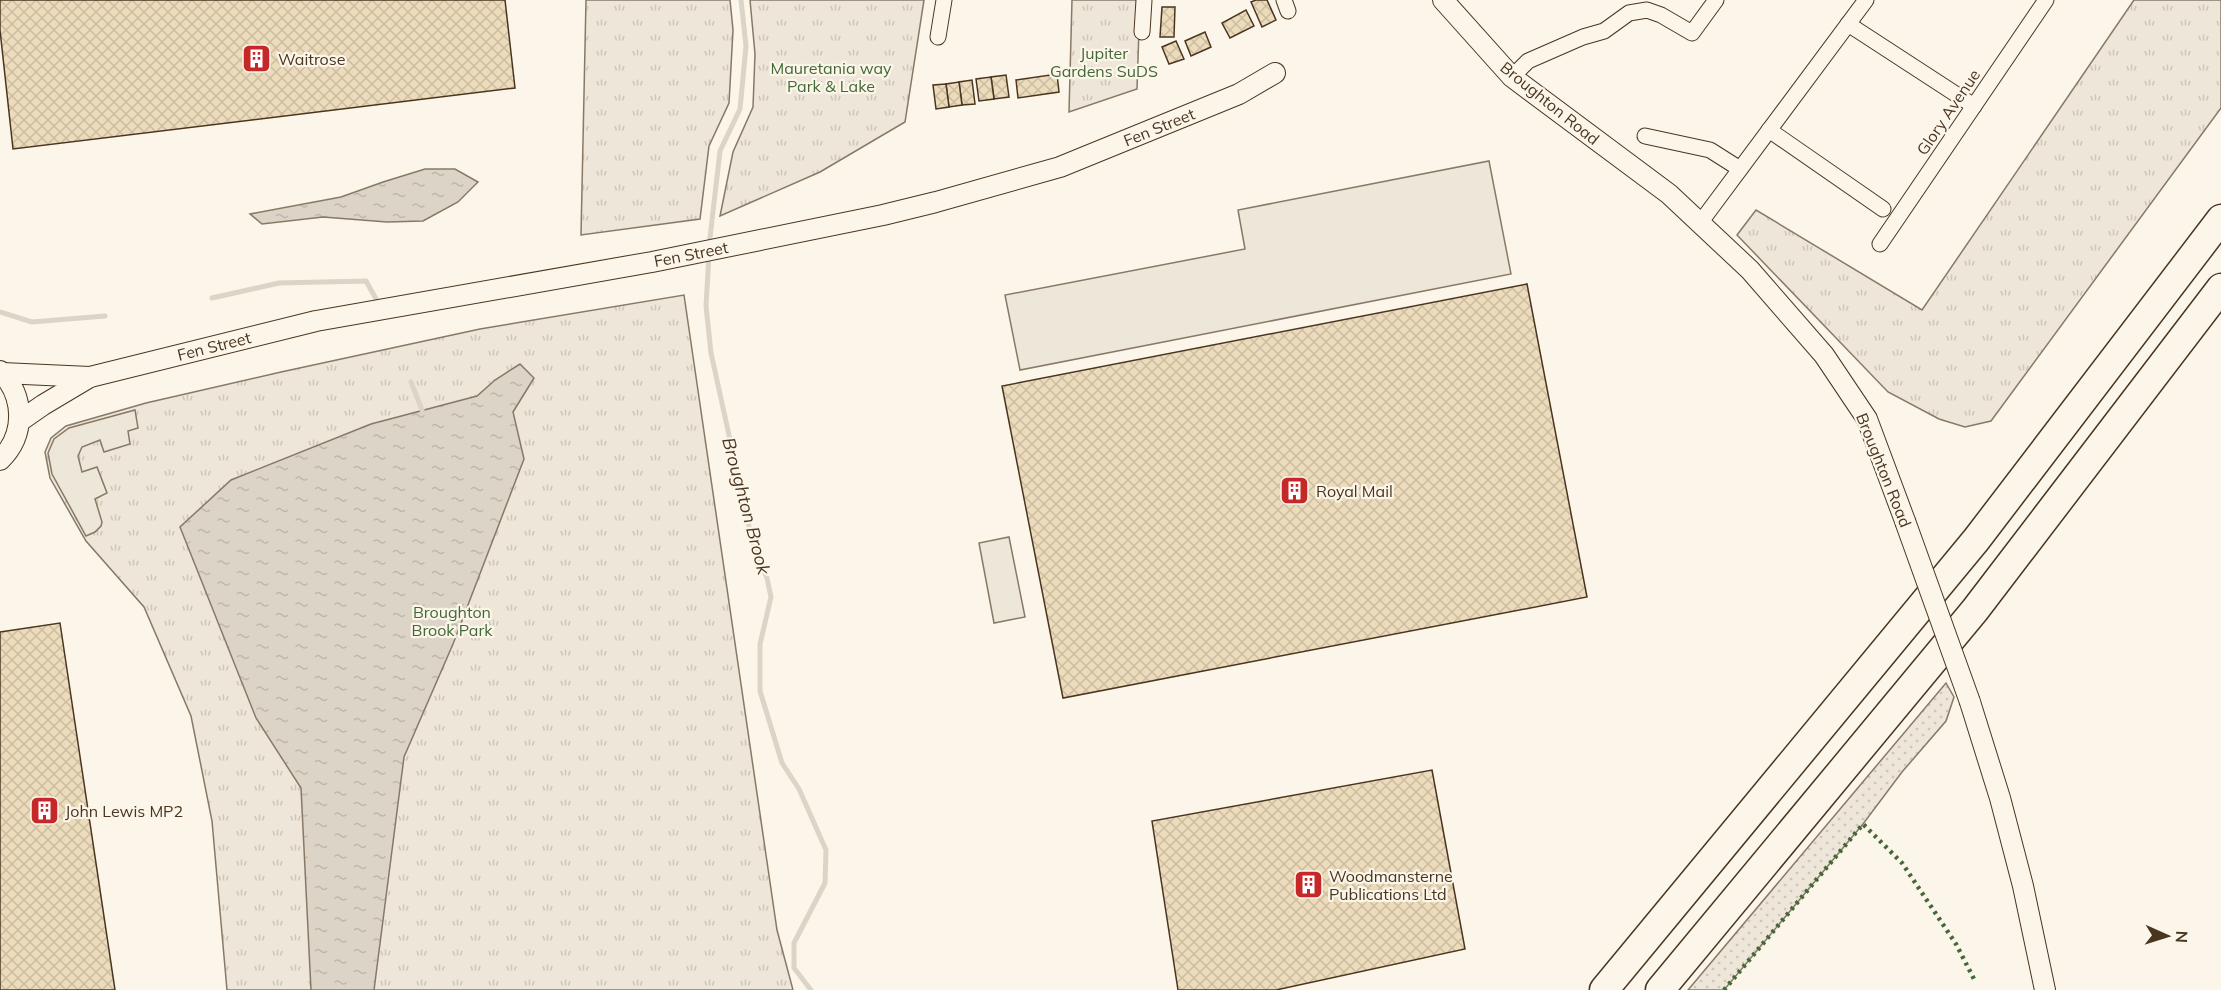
<svg xmlns="http://www.w3.org/2000/svg" width="2221" height="990" font-family="Mulish,sans-serif">
	<defs>
		<pattern id="grass-dots" width="8" height="8" patternUnits="userSpaceOnUse" patternTransform="scale(1.5)"><rect width="8" height="8" fill="#ede6d9"/><path d="M2 2h.1M6 6h.1" fill="none" stroke="#cdc6ba" stroke-width="1.8" stroke-linecap="round"/></pattern>
		<pattern id="park-tufts" width="24" height="20" patternUnits="userSpaceOnUse" patternTransform="scale(1.5)"><rect width="24" height="20" fill="#ede6d9"/><path d="M3 7l-1-3M5 7V3M7 7l1-3M15 17l-1-3M17 17v-4M19 17l1-3" fill="none" stroke="#cdc6ba"/></pattern>
		<pattern id="water-ripples" width="26" height="14" patternUnits="userSpaceOnUse" patternTransform="scale(1.5)"><rect width="26" height="14" fill="#dcd4c6"/><path d="M2 4q2-2 4 0t4 0M15 11q2-2 4 0t4 0" fill="none" stroke="#beb7aa"/></pattern>
		<pattern id="building-cross-hatch" width="8" height="8" patternUnits="userSpaceOnUse" patternTransform="scale(1.5)"><rect width="8" height="8" fill="#ecdcbc"/><path d="M0 0l8 8M0 8l8-8" fill="none" stroke="#ccbda1"/></pattern>
	</defs>
	<rect width="100%" height="100%" fill="#fbf6e9"/>
	<!-- grass -->
	<polygon fill="url(#grass-dots)" stroke="#887966" stroke-width="1.5" points="1946,683 1954,697 1946,721 1902,772 1863,824 1724,990 1688,990"/>
	<!-- park -->
	<g fill="url(#park-tufts)" stroke="#887966" stroke-width="1.5">
		<polygon points="586,0 730,0 733,30 729,103 709,146 700,219 581,235"/>
		<polygon points="750,0 924,0 905,122 820,172 720,216 733,152 753,107 755,54"/>
		<polygon points="1072,0 1140,0 1137,89 1069,112"/>
		<polygon points="2134,0 2221,0 2221,108 1991,421 1965,427 1939,419 1888,392 1737,235 1756,210 1922,310"/>
		<polygon points="684,295 777,930 793,990 227,990 212,821 191,716 144,607 86,541 50,478 45,452 51,438 66,426 146,403 281,372 480,329"/>
	</g>
	<!-- parking -->
	<g fill="#ede7d9" stroke="#887966" stroke-width="1.5">
		<polygon points="1489,161 1511,274 1020,370 1005,295 1245,249 1238,210"/>
		<polygon points="135,410 138,428 128,431 130,444 104,452 100,440 82,447 78,456 82,472 97,467 107,493 95,499 102,522 101,526 95,532 86,536 52,474 48,453 54,439 69,428"/>
		<polygon points="1009,537 1025,617 994,623 979,543"/>
	</g>
	<!-- water -->
	<g fill="url(#water-ripples)" stroke="#887966" stroke-width="1.5">
		<polygon points="425,169 455,169 478,182 458,202 423,221 387,222 323,217 262,224 250,214 341,197 383,182"/>
		<polygon points="520,364 534,378 513,412 524,459 453,644 404,757 374,990 311,990 301,788 256,718 180,527 231,480 371,424 477,396 495,380"/>
	</g>
	<g fill="none" stroke-linecap="round" stroke-linejoin="round">
		<!-- stream -->
		<g stroke="#dcd4c6" stroke-width="5">
			<polyline points="709,246 720,151 740,109 746,46 741,0"/>
			<polyline points="709,255 706,306 711,353 752,540 767,578 771,597 760,644 760,691 782,763 799,789 826,850 825,883 794,943 794,968 811,990"/>
			<polyline points="212,298 279,283 366,281 380,306"/>
			<polyline points="0,312 32,322 105,316"/>
			<polyline points="411,382 422,410"/>
		</g>
	</g>
	<!-- building -->
	<g fill="url(#building-cross-hatch)" stroke="#4a3520" stroke-width="1.5">
		<polygon points="0,0 505,0 515,88 13,149 0,30"/>
		<polygon points="1256,0 1267,0 1276,20 1262,27 1251,2"/>
		<polygon points="1162,7 1175,7 1174,37 1160,37"/>
		<polygon points="1246,10 1254,26 1230,38 1222,23"/>
		<polygon points="1205,32 1211,47 1191,56 1185,41"/>
		<polygon points="1176,41 1184,59 1169,64 1162,47"/>
		<polygon points="1057,74 1059,92 1018,98 1016,80"/>
		<polygon points="1006,75 1009,97 994,99 991,77"/>
		<polygon points="991,77 994,99 979,101 976,79"/>
		<polygon points="972,80 975,104 962,105 959,82"/>
		<polygon points="959,82 962,105 949,107 946,84"/>
		<polygon points="946,84 949,107 936,109 933,85"/>
		<polygon points="1527,284 1587,597 1063,698 1002,386"/>
		<polygon points="60,623 115,990 0,990 0,632"/>
		<polygon points="1432,770 1465,949 1276,990 1178,990 1152,821"/>
	</g>
	<g fill="none" stroke-linecap="round" stroke-linejoin="round">
		<defs>
			<g id="minor">
				<polyline points="1284,0 1288,11"/>
				<polyline points="1848,24 1974,106"/>
				<polyline points="1142,32 1144,0"/>
				<polyline points="938,37 944,0"/>
				<polyline points="1512,77 1528,61 1583,37 1604,31 1629,13 1647,10 1661,15 1692,33 1716,0"/>
				<polyline points="1769,130 1883,209"/>
				<polyline points="1645,136 1710,150 1740,169"/>
				<polyline points="1700,223 1866,0"/>
				<polyline points="1880,244 2046,0"/>
			</g>
			<g id="tertiary">
				<polyline points="1443,0 1512,77 1669,194 1750,270 1824,355 1867,419 1905,521"/>
				<path d="M0,371C25,396 26,435 0,460"/>
				<polyline points="2,373 90,377"/>
				<polyline points="20,421 43,405 90,377 316,321 652,262 883,215 936,202 1060,167 1239,94 1275,73"/>
				<polyline points="1970,702 2000,798 2023,886 2045,990"/>
			</g>
			<g id="motorway">
				<polyline points="1604,990 1976,540 2221,219"/>
				<polyline points="1660,990 1975,610 2221,288"/>
			</g>
		</defs>
		<!-- minor casing -->
		<use href="#minor" stroke="#4a3520" stroke-width="17"/>
		<!-- tertiary casing -->
		<use href="#tertiary" stroke="#4a3520" stroke-width="22"/>
		<!-- motorway casing -->
		<use href="#motorway" stroke="#4a3520" stroke-width="31"/>
		<!-- minor -->
		<use href="#minor" stroke="#fbf6e9" stroke-width="15"/>
		<!-- tertiary -->
		<use href="#tertiary" stroke="#fbf6e9" stroke-width="20"/>
		<!-- motorway -->
		<use href="#motorway" stroke="#fbf6e9" stroke-width="28"/>
		<defs>
			<polyline id="tertiary-bridge" points="1905,521 1970,702"/>
		</defs>
		<!-- tertiary-bridge casing -->
		<use href="#tertiary-bridge" stroke="#4a3520" stroke-width="22" stroke-linecap="butt"/>
		<!-- tertiary-bridge -->
		<use href="#tertiary-bridge" stroke="#fbf6e9" stroke-width="20"/>
		<!-- hedge -->
		<polyline stroke="#436837" stroke-width="4.5" stroke-dasharray="3 4.5" stroke-linecap="butt" points="1724,990 1863,824 1902,863 1956,944 1974,979"/>
	</g>
	<!-- icons -->
	<defs>
		<symbol id="building-square" viewBox="-11 -11 22 22"><rect x="-9" y="-9" width="18" height="18" rx="4" fill="#c62828" stroke="#fbf6e9"/><path d="M-4-6H4V6H1V3H-1V6H-4ZM-2.5-4.3h1.7v1.8h-1.7ZM.8-4.3h1.7v1.8H.8ZM-2.5-1h1.7V.8h-1.7ZM.8-1h1.7V.8H.8Z" fill="#fff"/></symbol>
	</defs>
	<g fill-rule="evenodd">
		<use href="#building-square" x="240" y="42" width="33" height="33"/>
		<use href="#building-square" x="1278" y="474" width="33" height="33"/>
		<use href="#building-square" x="28" y="794" width="33" height="33"/>
		<use href="#building-square" x="1292" y="868" width="33" height="33"/>
	</g>
	<g text-anchor="middle" stroke-width="4.5" stroke-linejoin="round" paint-order="stroke">
		<!-- park labels -->
		<g font-size="16" fill="#436837" stroke="#fbf6e9">
			<text x="1104" y="59">Jupiter<tspan x="1104" dy="18">Gardens SuDS</tspan></text>
			<text x="831" y="74">Mauretania way<tspan x="831" dy="18">Park &amp; Lake</tspan></text>
			<text x="452" y="618">Broughton<tspan x="452" dy="18">Brook Park</tspan></text>
		</g>
		<!-- poi labels -->
		<g font-size="16" fill="#4a3520" stroke="#fbf6e9" text-anchor="start">
			<text x="278" y="65">Waitrose</text>
			<text x="1316" y="497">Royal Mail</text>
			<text x="65" y="817">John Lewis MP2</text>
			<text x="1329" y="882">Woodmansterne<tspan x="1329" dy="18">Publications Ltd</tspan></text>
		</g>
		<!-- street labels -->
		<g font-size="16" fill="#4a3520" stroke="#fbf6e9">
			<text transform="translate(1550 103) rotate(39)" y="6">Broughton Road</text>
			<text transform="translate(1948 112) rotate(-56)" y="6">Glory Avenue</text>
			<text transform="translate(1159 127) rotate(-22)" y="6">Fen Street</text>
			<text transform="translate(691 254) rotate(-11)" y="6">Fen Street</text>
			<text transform="translate(214 346) rotate(-14)" y="6">Fen Street</text>
			<text transform="translate(1884 470) rotate(68)" y="6">Broughton Road</text>
		</g>
		<!-- water labels -->
		<g font-size="18" font-style="italic" fill="#4a3520" stroke="#fbf6e9">
			<text transform="translate(746 506) rotate(75)" y="6">Broughton Brook</text>
		</g>
	</g>
	<!-- north arrow -->
	<g transform="translate(2167 936) rotate(93)" stroke="#fbf6e9" stroke-width="4.5" paint-order="stroke">
	<path d="M0-4.5L10 22L0 15L-10 22Z" fill="#4a3520"/>
	<text y="-9" font-size="16" font-weight="bold" text-anchor="middle" fill="#4a3520">N</text>
	</g>
</svg>
